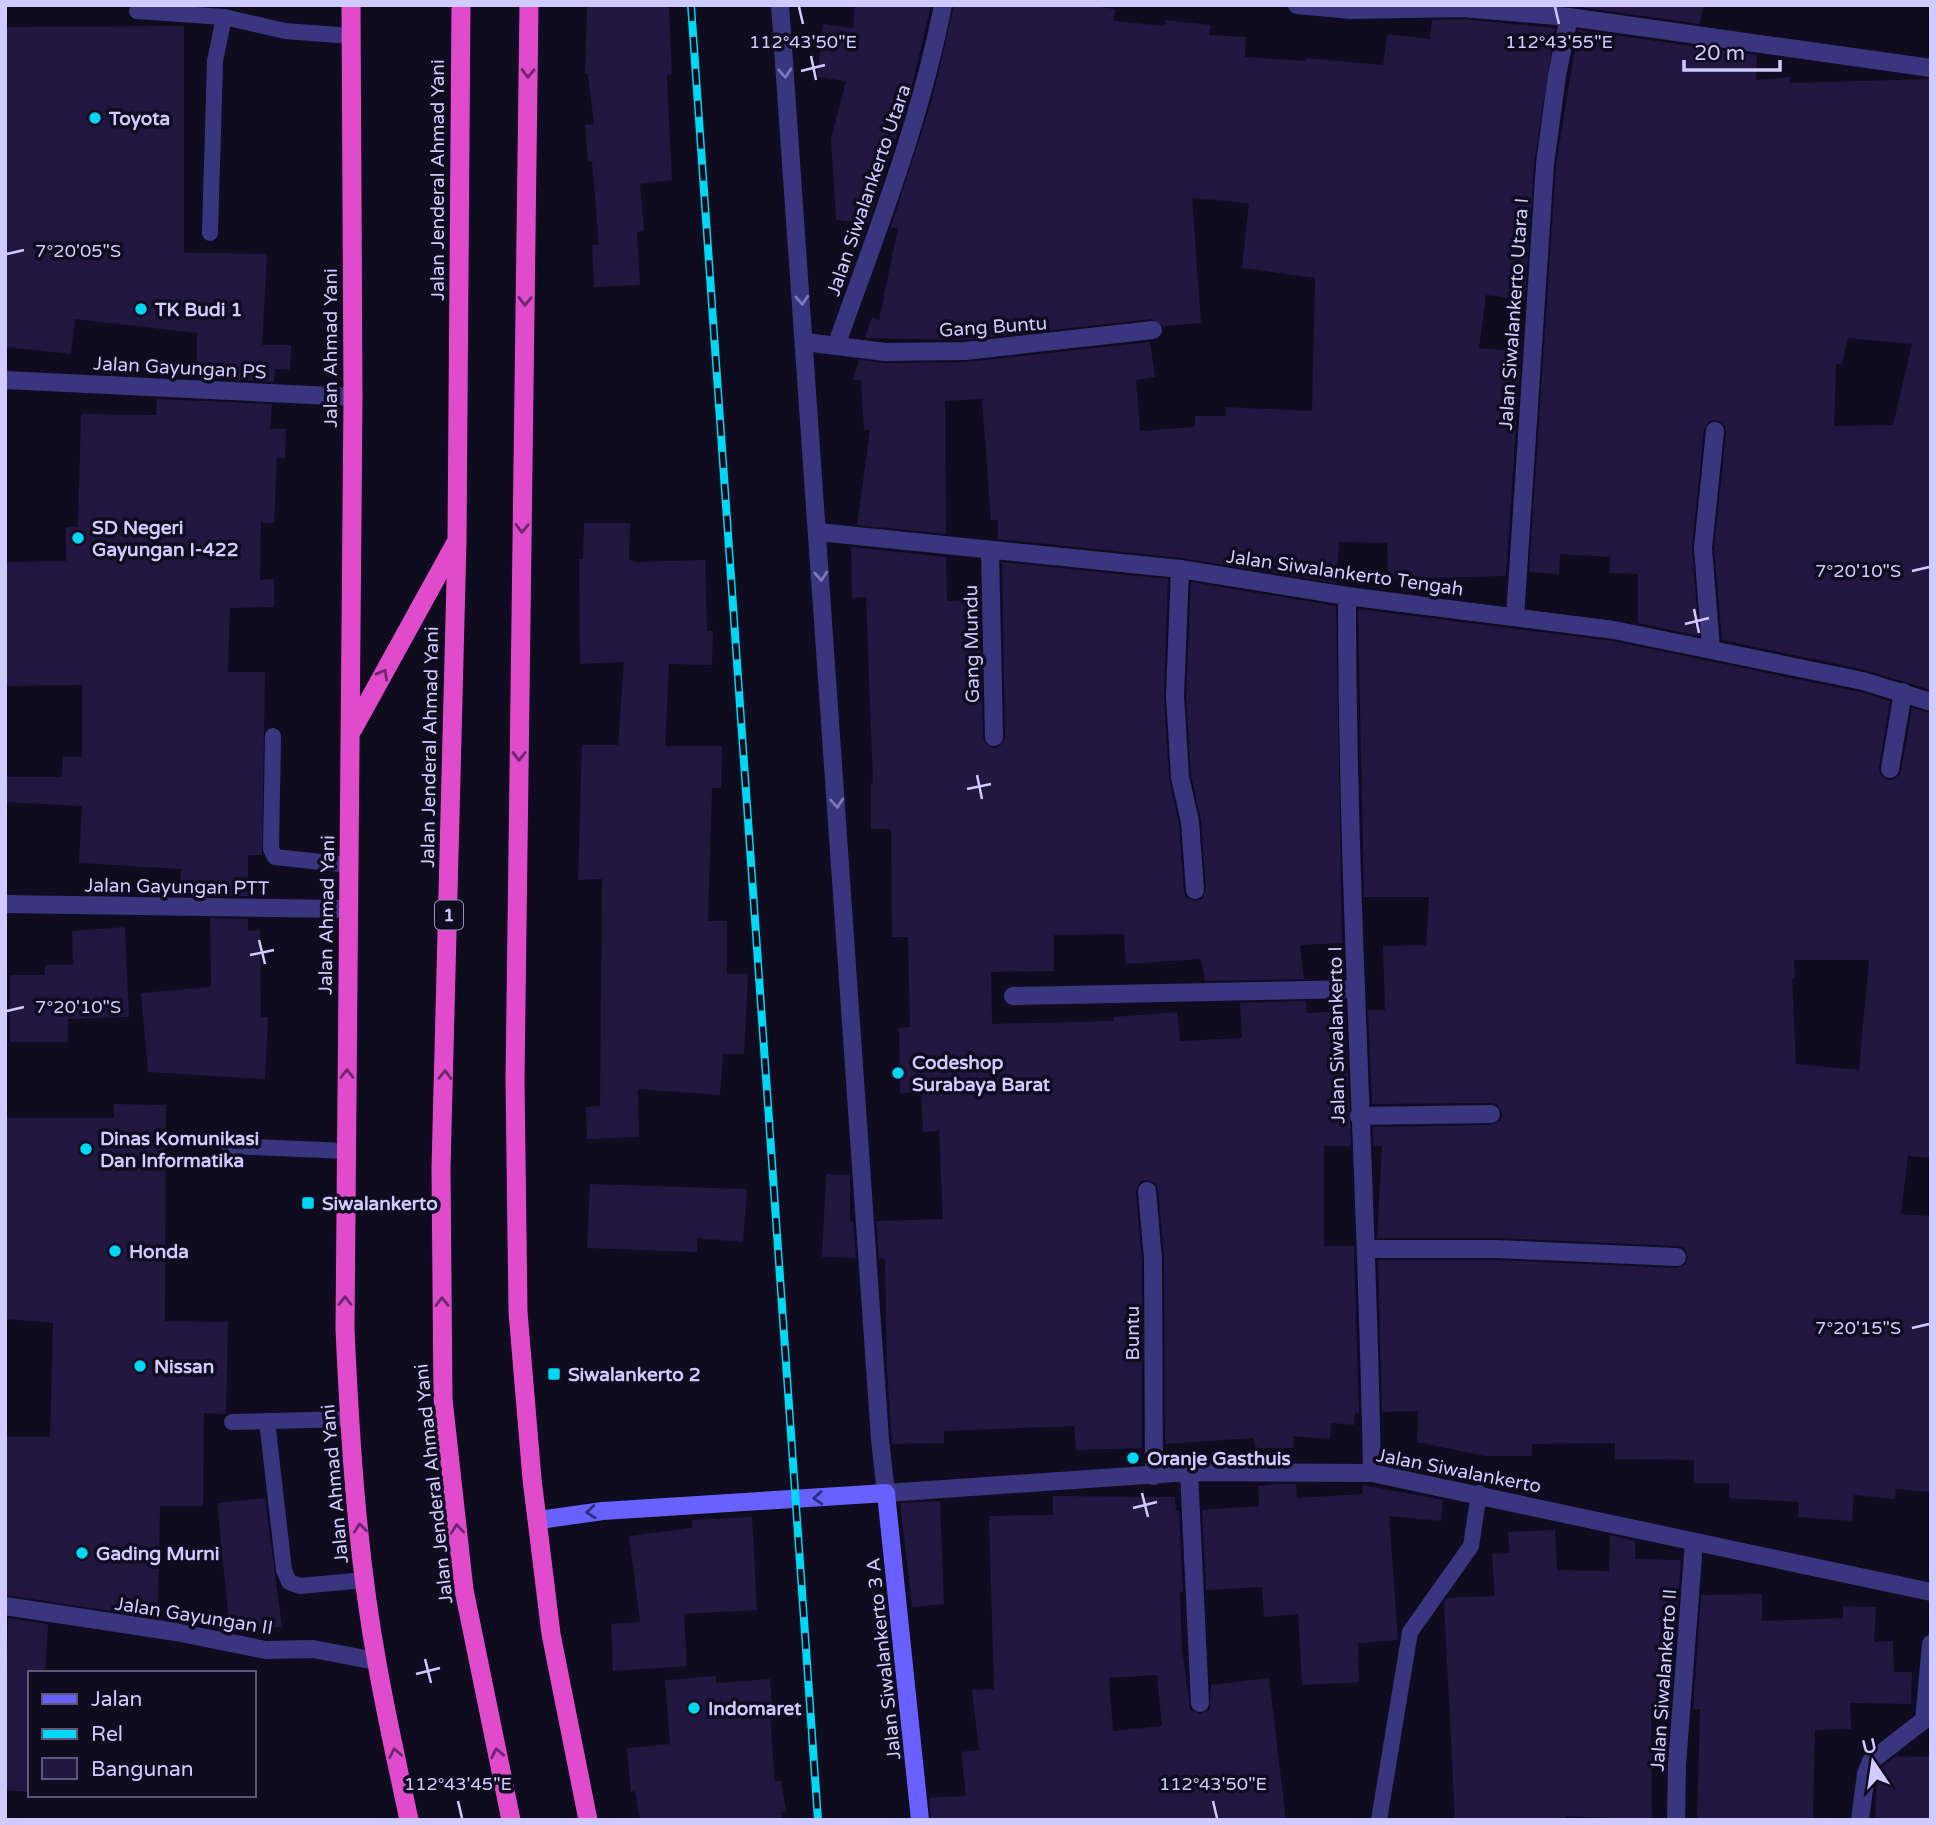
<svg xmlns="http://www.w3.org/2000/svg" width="1936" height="1825" font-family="'Varela Round',sans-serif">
	<rect width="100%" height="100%" fill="#0f0c1f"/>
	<!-- building -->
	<g fill="#211740" fill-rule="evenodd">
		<polygon points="587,5 669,5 672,74 667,75 668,98 672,180 640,184 644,231 637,232 640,285 594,287 592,245 599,245 592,161 588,162 585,125 594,124 588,74 585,74"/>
		<polygon points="855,5 931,5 911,90 868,224 836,220 831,139 846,81 817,77 823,24 853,28"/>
		<polygon points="954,5 1082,5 1115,9 1114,21 1164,26 1165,20 1211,25 1209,35 1246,37 1245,57 1306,61 1306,58 1383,65 1387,34 1430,39 1432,20 1462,19 1555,28 1534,163 1525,300 1486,295 1479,348 1521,352 1506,576 1388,579 1387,543 1339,542 1336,583 1181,558 998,539 998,520 991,520 982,399 945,401 946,534 857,525 870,430 864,430 861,380 853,380 859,360 885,363 966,362 1150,342 1155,377 1136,380 1140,431 1195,427 1195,416 1225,416 1226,407 1312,411 1315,278 1242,268 1249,203 1192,198 1201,323 1163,326 1152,319 964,340 865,338 872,317 879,320 898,228 891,227 933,96"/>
		<polygon points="1565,5 1704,5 1700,24"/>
		<polygon points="184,26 184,253 267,254 262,345 291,345 290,370 275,369 274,382 197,378 197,333 75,319 71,354 5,347 5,27"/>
		<path d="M1578,30L1757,55L1756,80L1790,77V83L1931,79V690L1865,670L1722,640L1714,548L1726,432L1725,426L1717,420L1710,421L1704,430L1692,547L1699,636L1638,623V574L1609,573L1610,557L1560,554L1559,574L1529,572L1556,165ZM1848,338L1912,344L1893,425L1834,426L1836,364L1842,365Z"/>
		<polygon points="157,399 272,404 270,429 286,429 285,458 277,458 274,523 261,522 260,580 274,579 274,607 230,608 228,672 265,672 262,855 248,855 248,896 209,896 209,888 180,888 181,869 79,863 82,806 5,802 5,777 62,777 63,757 82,757 82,685 5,686 7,562 66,561 66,527 78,527 81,414 156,415"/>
		<polygon points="584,523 630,523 629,559 635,562 705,560 707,631 713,631 712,665 669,664 665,746 722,746 721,788 712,788 708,921 727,921 727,974 748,974 744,1054 723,1054 720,1095 638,1089 639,1137 587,1139 586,1107 600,1106 602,879 578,880 582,745 618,745 624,662 580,664 579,559 583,559"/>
		<polygon points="851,547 946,557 947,601 980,600 983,737 985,743 994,748 1000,746 1005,737 1002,562 1168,579 1164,696 1169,778 1179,824 1184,892 1186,897 1195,901 1202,899 1206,889 1201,821 1191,775 1186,696 1191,582 1336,606 1342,943 1300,945 1304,979 1205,981 1201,959 1126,964 1124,934 1054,935 1054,971 991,972 992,1024 1114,1021 1114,1017 1177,1012 1180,1041 1242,1038 1240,1003 1306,1001 1307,1013 1345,1011 1351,1146 1324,1146 1324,1246 1354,1246 1359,1412 1355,1413 1354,1425 1331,1423 1330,1439 1293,1436 1294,1448 1255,1448 1254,1438 1165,1444 1164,1258 1158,1189 1156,1184 1147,1180 1140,1182 1136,1192 1142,1260 1142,1448 1076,1450 1074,1426 944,1431 944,1443 892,1444 887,1369 885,1259 879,1258 876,1221 943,1219 939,1131 923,1132 921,1092 900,1093 899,1028 910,1027 908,937 892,937 891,829 871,829 871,783 873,783 866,597 852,598"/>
		<path d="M1358,609L1612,641L1860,692L1890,701L1879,767L1880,774L1887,780L1895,779L1901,772L1912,708L1931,713V1158L1908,1156L1901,1214L1931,1216V1492L1896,1489L1895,1499L1854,1495L1852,1521L1798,1517L1799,1502L1729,1498V1483H1694V1460L1615,1459V1443L1532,1444V1456H1485L1417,1442L1418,1411L1382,1412L1378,1260H1496L1676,1268L1686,1264L1688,1257L1684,1248L1677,1246L1496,1238H1377L1382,1146H1373V1127L1491,1125L1501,1120L1502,1113L1497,1104L1491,1103L1372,1104L1368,1010H1385L1383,946L1426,945L1429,897H1364ZM1794,960H1869L1859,1070L1796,1064L1792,979H1795Z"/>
		<polygon points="210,918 248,919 248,931 260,930 261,1017 268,1017 265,1079 148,1072 141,993 211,987"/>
		<polygon points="125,927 129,1017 68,1019 68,1042 10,1042 10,975 45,975 45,965 73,965 72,931"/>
		<polygon points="114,1104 166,1105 165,1321 228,1322 226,1414 204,1413 203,1506 160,1506 158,1618 5,1595 5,1437 50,1437 53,1323 5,1319 5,1118 114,1118"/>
		<polygon points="826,1174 850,1175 850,1221 853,1221 856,1258 822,1257"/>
		<polygon points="590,1184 747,1189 743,1242 697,1238 697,1252 587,1248"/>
		<polygon points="1276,1484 1296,1484 1297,1498 1362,1494 1363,1485 1443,1500 1441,1521 1389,1516 1398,1640 1358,1643 1359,1682 1302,1685 1298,1614 1264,1617 1262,1587 1206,1590 1202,1510 1259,1506 1258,1486"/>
		<path d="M1053,1496L1175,1497L1176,1511H1179L1183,1592H1180L1182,1649L1190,1709L1200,1714L1210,1709L1211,1685L1269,1678L1286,1820H931L929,1798L966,1796L961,1752L979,1750L972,1690L994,1689L989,1516L1053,1515ZM1157,1675L1162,1726L1113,1731L1109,1678Z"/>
		<polygon points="265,1498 282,1627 230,1631 217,1503"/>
		<polygon points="940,1501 944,1604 912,1607 900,1503"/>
		<polygon points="752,1517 757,1610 684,1614 687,1666 613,1671 611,1624 640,1622 629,1536 692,1528 692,1520"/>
		<polygon points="1555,1530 1557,1570 1609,1571 1610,1535 1635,1541 1635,1559 1681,1560 1670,1708 1651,1707 1652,1820 1565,1816 1566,1820 1455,1820 1444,1602 1447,1598 1495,1596 1492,1554 1510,1553 1508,1532"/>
		<polygon points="1762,1594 1762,1621 1843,1618 1843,1606 1876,1607 1874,1642 1893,1641 1894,1672 1912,1672 1911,1704 1850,1703 1851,1729 1815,1730 1813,1820 1697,1820 1700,1709 1693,1709 1701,1595"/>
		<polygon points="8,1618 48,1624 45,1673 30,1673 30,1792 5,1790"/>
		<polygon points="716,1676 716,1683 770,1679 773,1717 770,1717 775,1781 781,1781 786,1811 781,1812 782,1820 640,1820 635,1791 631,1792 627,1748 670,1744 665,1680"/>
		<polygon points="1896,1756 1931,1757 1930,1820 1875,1820 1877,1777 1880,1768"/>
	</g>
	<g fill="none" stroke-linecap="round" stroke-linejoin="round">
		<!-- service -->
		<g stroke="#3a357f" stroke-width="16">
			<polyline points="137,11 224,17"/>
			<polyline points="210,233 215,61 224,17 285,31 351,36"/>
			<polyline points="273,736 271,849 275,857 349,865"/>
			<polyline points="229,1146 346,1151"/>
			<polyline points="267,1421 284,1570 289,1582 300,1586 366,1580"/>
			<polyline points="232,1422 349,1419"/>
			<polyline points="1379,1820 1410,1632 1471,1546 1479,1493"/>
		</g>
		<!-- minor -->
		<g stroke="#3a357f" stroke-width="18">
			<polyline points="1297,5 1351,10 1462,8 1569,17 1931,68"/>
			<polyline points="805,342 885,352 965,351 1153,330"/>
			<path d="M836,346C877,231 919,126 943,5"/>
			<polyline points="5,380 353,397"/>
			<polyline points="818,532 1180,569 1347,596 1614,630 1863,681 1931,702"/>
			<polyline points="990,551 994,737"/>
			<polyline points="1180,569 1175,696 1180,777 1190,822 1195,890"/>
			<path d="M1347,596C1347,888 1367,1181 1372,1473"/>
			<polyline points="1515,617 1545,164 1557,75 1569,17"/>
			<polyline points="1711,649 1703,548 1715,431"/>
			<polyline points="1890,769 1903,692"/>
			<polyline points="5,904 348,909"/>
			<polyline points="1013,996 1356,989"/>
			<polyline points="1359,1116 1491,1114"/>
			<polyline points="1147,1191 1153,1259 1154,1476"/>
			<polyline points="1366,1249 1496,1249 1677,1257"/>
			<polyline points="1189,1472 1200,1703"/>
			<polyline points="886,1493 1189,1472 1372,1473 1931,1592"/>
			<polyline points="5,1606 176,1632 266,1650 313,1649 376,1661"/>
			<polyline points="1676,1820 1677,1765 1694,1542"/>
			<polyline points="1860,1820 1866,1774 1871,1761 1924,1720 1931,1644"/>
		</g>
		<!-- tertiary -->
		<polyline stroke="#3a357f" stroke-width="18" points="780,5 880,1439 886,1493"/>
		<!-- secondary -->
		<polyline stroke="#6861ff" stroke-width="18" points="539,1520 603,1511 886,1493 920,1820"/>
		<!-- trunk -->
		<g stroke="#e04bcc" stroke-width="19">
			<path d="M351,5L353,397L345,1329C350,1440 357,1553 377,1663C386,1715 398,1768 409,1820"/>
			<polyline points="461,5 457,541 441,1168 443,1399 464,1590 511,1820"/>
			<polyline points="529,5 515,1080 518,1312 532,1479 551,1634 588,1820"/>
			<polyline points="353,729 455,544"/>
		</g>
		<defs>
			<polyline id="rail" points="691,5 818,1820"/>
		</defs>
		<!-- rail casing -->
		<use href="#rail" stroke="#00d7f5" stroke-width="8"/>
		<!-- rail -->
		<use href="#rail" stroke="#0f0c1f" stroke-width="5" stroke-dasharray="16" stroke-linecap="butt"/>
	</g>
	<!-- one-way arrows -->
	<defs><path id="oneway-chevron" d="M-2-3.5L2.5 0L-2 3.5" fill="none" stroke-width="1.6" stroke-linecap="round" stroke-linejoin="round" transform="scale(1.75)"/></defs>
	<g stroke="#6d286d">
		<use href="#oneway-chevron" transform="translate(528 73) rotate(91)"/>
		<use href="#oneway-chevron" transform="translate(525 301) rotate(91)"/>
		<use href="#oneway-chevron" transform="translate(522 528) rotate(91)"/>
		<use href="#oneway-chevron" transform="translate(383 674) rotate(-61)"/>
		<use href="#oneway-chevron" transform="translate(519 756) rotate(91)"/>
		<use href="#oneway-chevron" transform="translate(347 1074) rotate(-90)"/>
		<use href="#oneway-chevron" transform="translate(445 1075) rotate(-88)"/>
		<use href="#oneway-chevron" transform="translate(345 1301) rotate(-90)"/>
		<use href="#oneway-chevron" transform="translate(442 1302) rotate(-91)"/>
		<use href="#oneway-chevron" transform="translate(360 1528) rotate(-97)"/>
		<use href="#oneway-chevron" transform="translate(457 1529) rotate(-96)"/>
		<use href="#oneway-chevron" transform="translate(395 1753) rotate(-101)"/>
		<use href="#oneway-chevron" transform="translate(497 1753) rotate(-102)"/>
	</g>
	<g stroke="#7e78b9">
		<use href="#oneway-chevron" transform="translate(785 73) rotate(86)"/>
		<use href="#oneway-chevron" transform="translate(802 300) rotate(86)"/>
		<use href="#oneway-chevron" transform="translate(821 576) rotate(86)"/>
		<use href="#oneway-chevron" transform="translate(837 803) rotate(86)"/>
	</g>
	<g stroke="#332e79">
		<use href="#oneway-chevron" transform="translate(818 1498) rotate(176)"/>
		<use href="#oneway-chevron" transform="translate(591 1512) rotate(175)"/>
	</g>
	<!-- ticks -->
	<path fill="none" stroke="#d1caff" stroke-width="2.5" d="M799,7L803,24M1555,7L1559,24M811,56L816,80M801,71L825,65M7,254L24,250M1912,571L1929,567M1694,609L1699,633M1685,624L1709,618M977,775L982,799M967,789L991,784M259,940L265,964M250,955L274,950M7,1011L24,1007M1912,1328L1929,1324M1142,1493L1148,1517M1133,1508L1157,1502M425,1659L431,1683M416,1674L440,1668M458,1801L462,1818M1213,1801L1217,1818"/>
	<!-- markers -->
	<g fill="#00d7f5" stroke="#0f0c1f" stroke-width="2.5">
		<circle cx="95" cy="118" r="7"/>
		<circle cx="141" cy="309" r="7"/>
		<circle cx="78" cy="538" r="7"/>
		<circle cx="898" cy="1073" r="7"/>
		<circle cx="86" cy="1149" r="7"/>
		<rect x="301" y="1196" width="14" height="14" rx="3.5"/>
		<circle cx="115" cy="1251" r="7"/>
		<circle cx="140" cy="1366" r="7"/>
		<rect x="547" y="1367" width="14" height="14" rx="3.5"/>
		<circle cx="1133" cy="1458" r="7"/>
		<circle cx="82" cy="1553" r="7"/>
		<circle cx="694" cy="1708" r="7"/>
	</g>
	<g text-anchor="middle" stroke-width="7" stroke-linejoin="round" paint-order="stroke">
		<!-- shield labels -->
		<rect fill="#0f0c1f" stroke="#9791bc" stroke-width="2" x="435" y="900.5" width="28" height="29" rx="5"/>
		<g font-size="18" font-weight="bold" fill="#d1caff">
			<text x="449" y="921">1</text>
		</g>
		<!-- poi labels -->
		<g font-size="19" font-weight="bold" fill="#d1caff" stroke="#0f0c1f" text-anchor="start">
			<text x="109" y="125">Toyota</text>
			<text x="155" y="316">TK Budi 1</text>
			<text x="92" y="534">SD Negeri<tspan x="92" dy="22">Gayungan I-422</tspan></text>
			<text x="912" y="1069">Codeshop<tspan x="912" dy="22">Surabaya Barat</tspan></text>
			<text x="100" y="1145">Dinas Komunikasi<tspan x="100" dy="22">Dan Informatika</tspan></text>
			<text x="322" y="1210">Siwalankerto</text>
			<text x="129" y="1258">Honda</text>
			<text x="154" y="1373">Nissan</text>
			<text x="568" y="1381">Siwalankerto 2</text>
			<text x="1147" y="1465">Oranje Gasthuis</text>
			<text x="96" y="1560">Gading Murni</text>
			<text x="708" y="1715">Indomaret</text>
		</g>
		<!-- street labels -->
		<g font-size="19" fill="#d1caff" stroke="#0f0c1f">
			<text transform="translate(437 180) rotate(-90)" y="7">Jalan Jenderal Ahmad Yani</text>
			<text transform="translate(868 190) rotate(-71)" y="7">Jalan Siwalankerto Utara</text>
			<text transform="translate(1513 314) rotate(-86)" y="7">Jalan Siwalankerto Utara I</text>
			<text transform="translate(993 326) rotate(-4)" y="7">Gang Buntu</text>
			<text transform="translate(330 348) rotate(-90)" y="7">Jalan Ahmad Yani</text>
			<text transform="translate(180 367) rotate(3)" y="7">Jalan Gayungan PS</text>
			<text transform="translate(1345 572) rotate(8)" y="7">Jalan Siwalankerto Tengah</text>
			<text transform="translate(971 644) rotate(-91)" y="7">Gang Mundu</text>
			<text transform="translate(429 747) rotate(-89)" y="7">Jalan Jenderal Ahmad Yani</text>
			<text transform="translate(177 886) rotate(1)" y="7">Jalan Gayungan PTT</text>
			<text transform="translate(326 915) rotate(-89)" y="7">Jalan Ahmad Yani</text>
			<text transform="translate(1336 1035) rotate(-91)" y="7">Jalan Siwalankerto I</text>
			<text transform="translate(1132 1333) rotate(-90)" y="7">Buntu</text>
			<text transform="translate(1459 1470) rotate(11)" y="7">Jalan Siwalankerto</text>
			<text transform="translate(334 1484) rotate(-95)" y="7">Jalan Ahmad Yani</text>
			<text transform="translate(433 1484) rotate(-96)" y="7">Jalan Jenderal Ahmad Yani</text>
			<text transform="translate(194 1615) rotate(9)" y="7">Jalan Gayungan II</text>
			<text transform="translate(883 1659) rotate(-96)" y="7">Jalan Siwalankerto 3 A</text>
			<text transform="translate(1663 1680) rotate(-86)" y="7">Jalan Siwalankerto II</text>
		</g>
	</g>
	<g font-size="18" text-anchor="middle" fill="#d1caff" stroke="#0f0c1f" stroke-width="7" stroke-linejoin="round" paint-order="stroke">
		<text x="803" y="48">112°43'50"E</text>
		<text x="1559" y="48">112°43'55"E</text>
		<text x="78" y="257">7°20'05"S</text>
		<text x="1858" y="577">7°20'10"S</text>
		<text x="78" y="1013">7°20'10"S</text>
		<text x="1858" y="1334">7°20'15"S</text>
		<text x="458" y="1790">112°43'45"E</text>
		<text x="1213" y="1790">112°43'50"E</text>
	</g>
	<!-- border -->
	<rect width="1936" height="1825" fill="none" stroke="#d1caff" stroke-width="14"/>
	<!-- legend -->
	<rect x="28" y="1671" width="228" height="126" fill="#0f0c1f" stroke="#5d5879" stroke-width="2"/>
	<rect x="42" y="1694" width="35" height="10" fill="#6861ff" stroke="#5d5879" stroke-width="2"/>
	<text x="91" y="1706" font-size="21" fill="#d1caff">Jalan</text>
	<rect x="42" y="1729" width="35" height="10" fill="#00d7f5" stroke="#5d5879" stroke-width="2"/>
	<text x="91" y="1741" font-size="21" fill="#d1caff">Rel</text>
	<rect x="42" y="1758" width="35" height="21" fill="#211740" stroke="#5d5879" stroke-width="2"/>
	<text x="91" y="1776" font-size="21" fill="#d1caff">Bangunan</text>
	<!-- north arrow -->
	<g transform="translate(1873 1762) rotate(347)" stroke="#0f0c1f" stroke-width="5" paint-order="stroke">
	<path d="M0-5L12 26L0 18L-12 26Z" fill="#d1caff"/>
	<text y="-10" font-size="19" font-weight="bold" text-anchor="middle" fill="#d1caff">U</text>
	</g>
	<!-- scale -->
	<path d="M1684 60v10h96v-10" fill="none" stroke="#d1caff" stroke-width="3.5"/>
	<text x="1694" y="60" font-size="21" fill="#d1caff" stroke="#0f0c1f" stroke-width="5" paint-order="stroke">20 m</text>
</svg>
